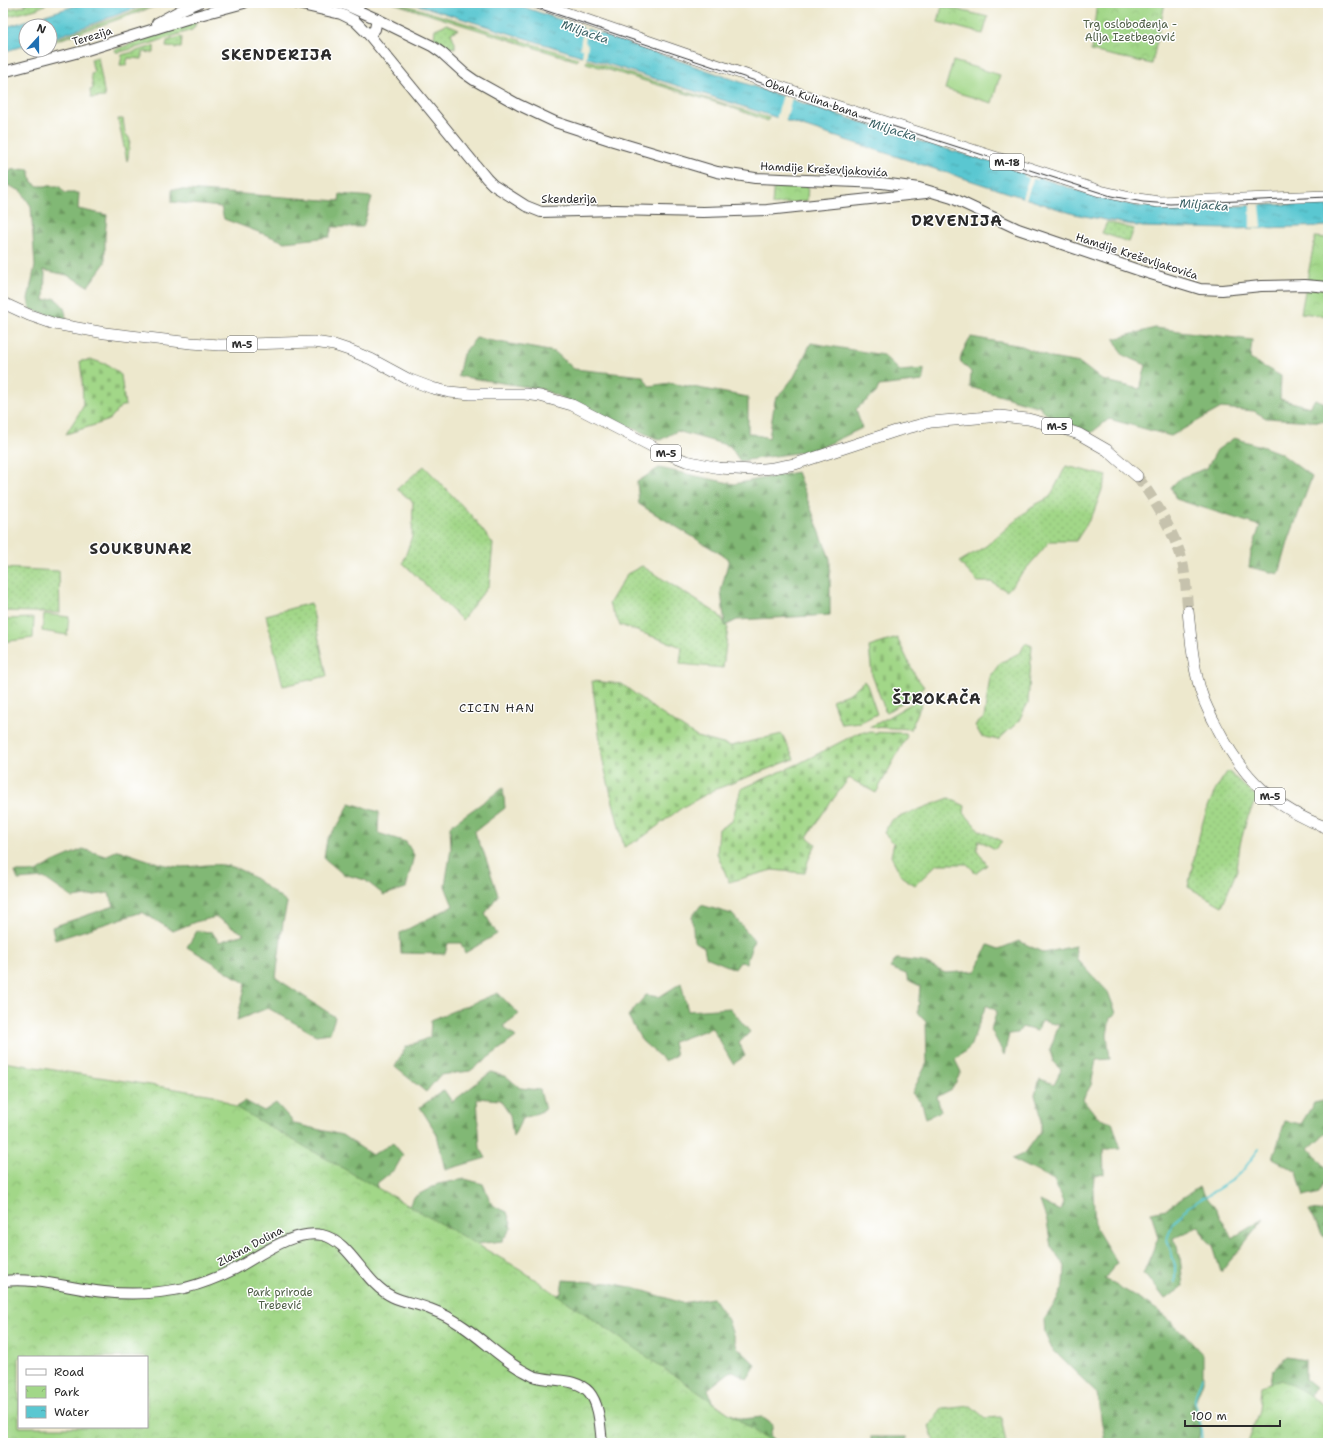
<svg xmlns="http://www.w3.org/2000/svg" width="1331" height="1446" font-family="'Shantell Sans',sans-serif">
	<defs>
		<pattern id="grass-dots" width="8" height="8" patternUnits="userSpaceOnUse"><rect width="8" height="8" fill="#a2d788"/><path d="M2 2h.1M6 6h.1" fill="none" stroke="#8cb976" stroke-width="1.8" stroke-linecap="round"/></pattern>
		<pattern id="forest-firs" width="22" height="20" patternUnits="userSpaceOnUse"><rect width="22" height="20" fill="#81b874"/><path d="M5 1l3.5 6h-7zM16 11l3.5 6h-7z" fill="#6a965f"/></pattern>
		<pattern id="cemetery-stones" width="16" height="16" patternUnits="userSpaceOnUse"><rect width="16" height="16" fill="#a2d788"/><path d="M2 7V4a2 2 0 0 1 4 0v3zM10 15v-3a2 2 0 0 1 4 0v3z" fill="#8cb976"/></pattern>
		<pattern id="park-crowns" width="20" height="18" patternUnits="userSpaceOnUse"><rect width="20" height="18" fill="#a2d788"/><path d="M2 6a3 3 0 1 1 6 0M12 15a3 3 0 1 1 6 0" fill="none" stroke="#8cb976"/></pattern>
		<pattern id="water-ripples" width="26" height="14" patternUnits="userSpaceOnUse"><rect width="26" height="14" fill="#5ac7d1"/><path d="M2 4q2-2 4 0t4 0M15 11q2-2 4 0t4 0" fill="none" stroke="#4ba2aa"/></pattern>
	</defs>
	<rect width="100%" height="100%" fill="#fff"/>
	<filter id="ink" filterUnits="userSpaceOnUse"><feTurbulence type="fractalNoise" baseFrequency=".025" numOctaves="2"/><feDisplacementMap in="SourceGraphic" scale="8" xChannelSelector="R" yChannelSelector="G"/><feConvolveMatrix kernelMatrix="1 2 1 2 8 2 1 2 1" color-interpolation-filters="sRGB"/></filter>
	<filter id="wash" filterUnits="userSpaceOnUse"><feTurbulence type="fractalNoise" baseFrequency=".012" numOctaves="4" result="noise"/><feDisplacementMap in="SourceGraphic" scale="16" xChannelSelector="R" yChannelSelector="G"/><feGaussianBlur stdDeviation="0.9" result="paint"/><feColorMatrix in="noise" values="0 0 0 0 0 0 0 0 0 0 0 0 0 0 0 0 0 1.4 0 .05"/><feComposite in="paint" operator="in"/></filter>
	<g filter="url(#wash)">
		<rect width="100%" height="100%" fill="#ede8cd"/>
		<!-- grass -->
		<g fill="url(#grass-dots)" stroke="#66815a">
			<polygon points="25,3 45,3 45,5 36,9 10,16 9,14 3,16 3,10 25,6"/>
			<polygon points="157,3 165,3 50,43 50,41"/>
			<polygon points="393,3 400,3 578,58 577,61"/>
			<polygon points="193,22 196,23 194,28 192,30 146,45 120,52 116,52 114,50"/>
			<polygon points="447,24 459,29 451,33 455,43 455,48 439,46 434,38 435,29"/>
			<polygon points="180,37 182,37 181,48 166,47 167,41"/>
			<polygon points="154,46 154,53 142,52 142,59 128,58 126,65 120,65 122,55"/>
			<polygon points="98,57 105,97 91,98 90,90 93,89 91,74 94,73 91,59"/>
			<polygon points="587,60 769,118 768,121 727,106 586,63"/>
			<polygon points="118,119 123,119 125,133 130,139 128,158 127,161"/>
			<polygon points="1107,222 1134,229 1129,242 1102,233"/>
			<polygon points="424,466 471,515 493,544 489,585 462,620 403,563 412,536 413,502 397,489"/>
			<polygon points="1066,466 1107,476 1093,514 1076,541 1050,541 1007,591 991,582 978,582 959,562 986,546 1031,507 1050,497"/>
			<polygon points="642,566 718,614 728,628 723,668 680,664 682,647 620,625 609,604 627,574"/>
			<polygon points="3,568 59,571 60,613 3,611"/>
			<polygon points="311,603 327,676 283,686 266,615"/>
			<polygon points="1025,643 1032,646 1028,703 1018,722 998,740 981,736 975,725 984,718 990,677 1000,663 1021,652"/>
			<path d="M1228,771L1257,797L1247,819L1240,844L1237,870L1222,906L1188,887C1197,847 1202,804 1228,771Z"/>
			<polygon points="949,798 965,806 964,813 979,830 1002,841 995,849 979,840 977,850 987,865 976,873 967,864 937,864 915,885 902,877 891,856 894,843 884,833 891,820"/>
			<polygon points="971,1406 985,1418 1001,1417 1006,1443 935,1443 929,1426 942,1409"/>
		</g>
		<!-- forest -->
		<g fill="url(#forest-firs)" stroke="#567250">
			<path d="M29,169L32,182L38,186H59L65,193H79L78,209L107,215L105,236V263L88,286L67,275L43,270L45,273L44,301L54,298C63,304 66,309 66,320L30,309L28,299L35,266L31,206L21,191L5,184L4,178L11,170Z"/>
			<polygon points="172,189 339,201 340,194 372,197 363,227 332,227 329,237 285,242 224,219 221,207 172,202"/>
			<polygon points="1155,328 1252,340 1250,359 1281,376 1280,399 1310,407 1315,399 1328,404 1328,422 1266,418 1254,411 1221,408 1171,436 1109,419 1091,433 1046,414 1040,407 970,387 971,372 960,361 962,353 971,337 1022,346 1051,358 1080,363 1102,380 1140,389 1146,365 1123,355 1114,339"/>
			<polygon points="476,338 555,352 574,369 643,376 649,386 670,383 748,397 748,433 769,438 775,400 794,377 811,343 883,355 900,371 924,369 923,381 879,386 876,393 856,409 862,428 816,450 740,461 730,446 677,431 660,440 541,389 458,376 463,354"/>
			<polygon points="1234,438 1264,447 1280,453 1312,477 1289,539 1279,574 1249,567 1251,553 1260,526 1176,499 1171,487 1180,478 1207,468 1217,450"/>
			<polygon points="659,468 734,484 797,472 830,559 830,615 737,620 725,626 721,591 729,559 639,504 637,482"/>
			<polygon points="503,788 505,808 474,832 484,853 498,895 485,914 497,934 465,953 461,943 448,943 445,954 401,953 400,933 453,906 445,886 451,849 450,826"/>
			<polygon points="350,803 379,812 378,833 406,842 414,855 406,888 384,895 365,880 343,874 324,858 327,839 340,822"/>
			<path d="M83,849L105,856L118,850C137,856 161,866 181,867C199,867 218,861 236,868C255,876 271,891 287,903L283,922L276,978L335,1017L330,1033L316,1035L268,1008L237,1020L246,984L214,963L187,947L197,931L212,932L219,942L244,934L216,917L195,922L173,931L142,912L55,940L52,927L114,906L109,893L73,898L44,878L18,880L15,872H37L53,862Z"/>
			<polygon points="701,905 732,914 754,940 746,963 740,962 735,969 706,957 704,947 694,941 692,917"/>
			<path d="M1019,941L1044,953L1075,946L1077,959L1108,992L1116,1013L1110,1018L1107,1035L1110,1059L1096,1060L1091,1085L1083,1099L1097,1117L1112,1122L1121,1149H1103L1104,1174L1094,1176L1093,1191L1095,1227L1117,1263L1104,1279C1123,1289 1140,1298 1157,1310C1175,1323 1189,1340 1203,1355V1381L1195,1403L1200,1430L1198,1443H1105L1097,1393L1052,1349L1045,1334L1044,1320L1057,1300L1064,1284L1065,1266L1051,1247L1047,1221L1040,1201L1060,1211L1063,1202L1054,1180L1012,1159L1025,1153L1041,1131V1115L1035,1095L1040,1079L1054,1084L1061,1070L1053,1062L1050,1049L1059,1025L1042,1021L1037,1031L1022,1027L1018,1033L1009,1034L1004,1055L991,1029L997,1011L986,1005L970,1047L955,1060L961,1072L952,1089L937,1097L941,1111L926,1118L922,1104L912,1093L927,1063L926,1022L918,1012L920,986L908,980L906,974L890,968L896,959L923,962L945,973L976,971L988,945L999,949Z"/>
			<polygon points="681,983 688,1011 730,1008 750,1032 739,1043 745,1056 733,1064 712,1028 673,1042 676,1055 665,1061 642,1041 628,1016 646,995 659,997"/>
			<polygon points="498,993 519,1014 503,1026 516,1037 470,1071 440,1075 426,1092 395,1067 406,1047 430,1037 431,1020"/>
			<polygon points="491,1072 507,1077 520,1088 540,1090 545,1110 522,1119 513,1137 510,1115 500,1100 477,1098 480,1148 486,1158 445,1170 437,1134 420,1107 444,1090 452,1102"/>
			<polygon points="1328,1100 1328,1131 1309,1148 1328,1170 1328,1174 1319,1193 1304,1197 1297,1172 1273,1159 1285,1121 1301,1124 1314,1103"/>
			<polygon points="245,1101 264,1111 276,1103 295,1124 342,1135 372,1155 393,1143 403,1155 395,1169 376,1184 383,1201 406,1210 414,1197 438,1184 465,1179 483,1184 492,1205 507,1212 512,1227 502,1241 467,1245 3,1219 231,1111"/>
			<polygon points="1199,1187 1215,1208 1232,1238 1264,1219 1221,1272 1213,1246 1205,1239 1200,1226 1174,1238 1180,1256 1183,1287 1165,1299 1152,1282 1143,1274 1158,1238 1151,1212 1166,1209"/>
			<polygon points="1309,1210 1328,1212 1328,1238 1323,1236"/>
			<polygon points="563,1280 610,1283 635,1288 682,1303 713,1298 728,1320 737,1347 756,1365 747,1379 731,1371 708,1389 712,1401 728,1413 743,1419 762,1417 773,1425 770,1436 777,1443 606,1443 550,1300 561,1293"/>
			<polygon points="1287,1357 1305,1360 1305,1380 1315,1388 1291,1421 1253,1443 1266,1407 1273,1370"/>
			<rect x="871" y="1437" width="35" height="6"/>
		</g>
		<!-- cemetery -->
		<g fill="url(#cemetery-stones)" stroke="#66815a">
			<polygon points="93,360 108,365 121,375 125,406 121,406 110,419 104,422 66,434 83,407 82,377 80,361"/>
			<polygon points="897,638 915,675 924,687 913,696 887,712 885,710 872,675 869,647"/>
			<polygon points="592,681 622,684 657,711 697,737 715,742 731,746 782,734 794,759 714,790 683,807 668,818 643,837 624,847 603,762"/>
			<polygon points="864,681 867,685 877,714 861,722 841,724 832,700 850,693"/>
			<polygon points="921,698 923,700 911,729 869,727 878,723"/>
			<polygon points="860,732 906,733 907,736 876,793 849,778 825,810 807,837 816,844 808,861 805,873 772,870 729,882 717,853 719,829 732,821 741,789 798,764"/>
		</g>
		<!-- park -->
		<g fill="url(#park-crowns)" stroke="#66815a" fill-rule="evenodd">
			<polygon points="1097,3 1165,3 1152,64 1091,51"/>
			<polygon points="942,6 988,17 983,34 938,22"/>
			<polygon points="774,181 808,184 807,201 772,205"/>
			<polygon points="1315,237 1328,238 1328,316 1301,313"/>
			<polygon points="34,618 33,638 3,642 3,619"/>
			<path d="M3,1062L214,1095L520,1269L772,1443H3ZM19,1357H147V1427H19Z"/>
			<polygon points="1281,1380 1303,1391 1328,1408 1328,1443 1248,1443 1259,1410 1261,1386"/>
		</g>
		<!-- garden -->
		<g fill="#a2d788" stroke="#66815a">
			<polygon points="953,61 1000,75 992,103 945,89"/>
			<polygon points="44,614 69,617 67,635 42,631"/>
		</g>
		<!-- water -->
		<g fill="url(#water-ripples)" stroke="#42797e">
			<polygon points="84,3 149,3 90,25 50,39 50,26 26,26 26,45 3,52 3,28"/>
			<polygon points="412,3 512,3 787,98 915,140 1005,166 1094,196 1118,202 1138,206 1174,208 1328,203 1328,226 1230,229 1143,227 1074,214 707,95"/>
		</g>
		<!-- pier -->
		<g fill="#ede8cd">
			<polygon points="583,27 587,28 585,42 588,45 586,59 582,58 583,50 580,48"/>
			<polygon points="783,95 792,98 785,123 776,119"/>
			<polygon points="1025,172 1039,176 1038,180 1033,179 1026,199 1022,198 1029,178 1024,176"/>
			<polygon points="1250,205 1260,205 1262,227 1250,228"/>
		</g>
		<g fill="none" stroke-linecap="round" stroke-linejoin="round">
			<!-- stream -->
			<g stroke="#5ac7d1" stroke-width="2">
				<polyline points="1175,1282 1175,1265 1167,1239 1172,1225 1188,1207 1231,1181 1244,1169 1259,1149"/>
				<path d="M1201,1443C1204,1428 1195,1414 1195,1399C1196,1392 1200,1384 1202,1377"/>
			</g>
		</g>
	</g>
	<g filter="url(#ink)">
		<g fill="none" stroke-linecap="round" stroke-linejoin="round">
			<!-- primary-tunnel -->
			<path stroke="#c6c2ad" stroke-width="11" stroke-dasharray="11 5.5" stroke-linecap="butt" d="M1137,476C1154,499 1170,526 1180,553C1186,572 1186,592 1188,611"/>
			<defs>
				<g id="secondary">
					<polyline points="293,3 341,14 355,21 369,35 487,179 493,185 526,206 541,212 615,210 703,212 767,210 926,193"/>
					<polyline points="341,3 377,19 432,46 442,53 464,73 474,80 519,105 555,122 610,140 717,172 755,178 882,183 919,188 952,198 1018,229 1141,271 1200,289 1222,290 1261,286 1305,285 1328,287"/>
					<polyline points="157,23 181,10 198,3"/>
					<polyline points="369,35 375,29 377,19"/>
					<polyline points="3,72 87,50 196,16 244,3"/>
					<path d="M3,1281C37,1277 71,1289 104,1292C130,1295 161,1293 185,1288C202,1284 219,1277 235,1269C259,1256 294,1229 322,1235C351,1241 364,1284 393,1297C404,1302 418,1304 430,1309C441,1313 454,1320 464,1327C483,1340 500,1357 520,1369C524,1371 529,1374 533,1376C550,1382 576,1377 589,1392C600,1405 600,1427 602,1443"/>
				</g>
				<g id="primary">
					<polyline points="537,3 833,105 1100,191 1131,198 1159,202 1328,196"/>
					<polyline points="3,303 29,315 55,324 105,333 191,343 220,345 314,342 334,345 349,350 371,359 408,379 432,388 449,392 471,394 525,394 540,396 572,405 661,451 686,461 719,468 752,470 773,468 795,464 896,431 931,422 1000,416 1028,419 1055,426 1079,434 1107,450 1137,476"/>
					<path d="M1188,611C1191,639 1193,669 1202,695C1206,707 1212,718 1218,729C1243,778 1275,809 1328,828"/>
				</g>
			</defs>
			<!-- secondary casing -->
			<use href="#secondary" stroke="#484743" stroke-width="12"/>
			<!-- primary casing -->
			<use href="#primary" stroke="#484743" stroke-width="12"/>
			<!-- secondary -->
			<use href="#secondary" stroke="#fff" stroke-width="10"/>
			<!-- primary -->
			<use href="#primary" stroke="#fff" stroke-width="11"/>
			<!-- tram -->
			<polyline stroke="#2b2b2b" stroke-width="1" points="523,3 839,109 1111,196 1143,202 1170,204 1328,197"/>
		</g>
	</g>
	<g text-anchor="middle" stroke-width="3" stroke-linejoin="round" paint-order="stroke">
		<!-- shield labels -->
		<g fill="#fff" stroke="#6b6b6b" stroke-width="1">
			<rect x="990" y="154" width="34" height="16" rx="3"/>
			<rect x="227" y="336" width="30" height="16" rx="3"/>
			<rect x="1042" y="418" width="30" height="16" rx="3"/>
			<rect x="651" y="445" width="30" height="16" rx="3"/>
			<rect x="1255" y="788" width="30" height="16" rx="3"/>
		</g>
		<g font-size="10" font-weight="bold" fill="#2b2b2b">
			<text x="1007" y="166">M-18</text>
			<text x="242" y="348">M-5</text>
			<text x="1057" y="430">M-5</text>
			<text x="666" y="457">M-5</text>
			<text x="1270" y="800">M-5</text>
		</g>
		<!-- park labels -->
		<g font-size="11" fill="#4f5f47" stroke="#fff">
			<text x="1130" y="28">Trg oslobođenja -<tspan x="1130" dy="13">Alija Izetbegović</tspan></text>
			<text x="280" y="1296">Park prirode<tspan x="280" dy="13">Trebević</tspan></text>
		</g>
		<!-- street labels -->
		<g font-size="11" fill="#2b2b2b" stroke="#fff">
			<text transform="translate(92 36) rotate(-17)" y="4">Terezija</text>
			<text transform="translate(812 98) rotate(19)" y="4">Obala Kulina bana</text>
			<text transform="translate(824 169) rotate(3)" y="4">Hamdije Kreševljakovića</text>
			<text x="569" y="203">Skenderija</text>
			<text transform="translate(1137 256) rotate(18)" y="4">Hamdije Kreševljakovića</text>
			<text transform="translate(250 1246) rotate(-28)" y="4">Zlatna Dolina</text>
		</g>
		<!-- water labels -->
		<g font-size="12" font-style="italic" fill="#3b6265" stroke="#fff">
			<text transform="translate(585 32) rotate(19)" y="4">Miljacka</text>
			<text transform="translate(893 130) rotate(17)" y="4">Miljacka</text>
			<text transform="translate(1204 205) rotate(4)" y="4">Miljacka</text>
		</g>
		<!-- neighbourhood labels -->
		<g font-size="12" letter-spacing="1" fill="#2b2b2b" stroke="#fff">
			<text x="497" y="712">CICIN HAN</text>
		</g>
		<!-- district labels -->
		<g font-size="15" font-weight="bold" letter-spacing="1" fill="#2b2b2b" stroke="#fff">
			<text x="277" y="60">SKENDERIJA</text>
			<text x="957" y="226">DRVENIJA</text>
			<text x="141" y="554">SOUKBUNAR</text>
			<text x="937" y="704">ŠIROKAČA</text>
		</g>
	</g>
	<!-- margin -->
	<rect width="1331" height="1446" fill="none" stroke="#fff" stroke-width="16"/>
	<!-- legend -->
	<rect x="18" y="1356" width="130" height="72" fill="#ffffff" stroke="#aaaaaa"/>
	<rect x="26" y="1369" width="20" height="6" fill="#ffffff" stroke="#aaaaaa"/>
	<text x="54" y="1376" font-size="12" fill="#2b2b2b">Road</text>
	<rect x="26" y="1386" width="20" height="12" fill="url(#park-crowns)" stroke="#aaaaaa"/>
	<text x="54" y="1396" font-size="12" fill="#2b2b2b">Park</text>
	<rect x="26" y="1406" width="20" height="12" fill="url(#water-ripples)" stroke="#aaaaaa"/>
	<text x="54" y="1416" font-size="12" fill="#2b2b2b">Water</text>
	<!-- north arrow -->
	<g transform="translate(38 38) rotate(21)"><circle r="19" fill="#ffffff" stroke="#aaaaaa"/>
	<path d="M0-3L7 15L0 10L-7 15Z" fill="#1f6fb2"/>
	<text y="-6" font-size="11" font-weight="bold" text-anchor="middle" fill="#2b2b2b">N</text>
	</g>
	<!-- scale -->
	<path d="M1185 1420v6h95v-6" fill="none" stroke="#2b2b2b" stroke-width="2"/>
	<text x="1191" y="1420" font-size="12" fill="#2b2b2b" stroke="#ffffff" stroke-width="3" paint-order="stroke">100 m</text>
</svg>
